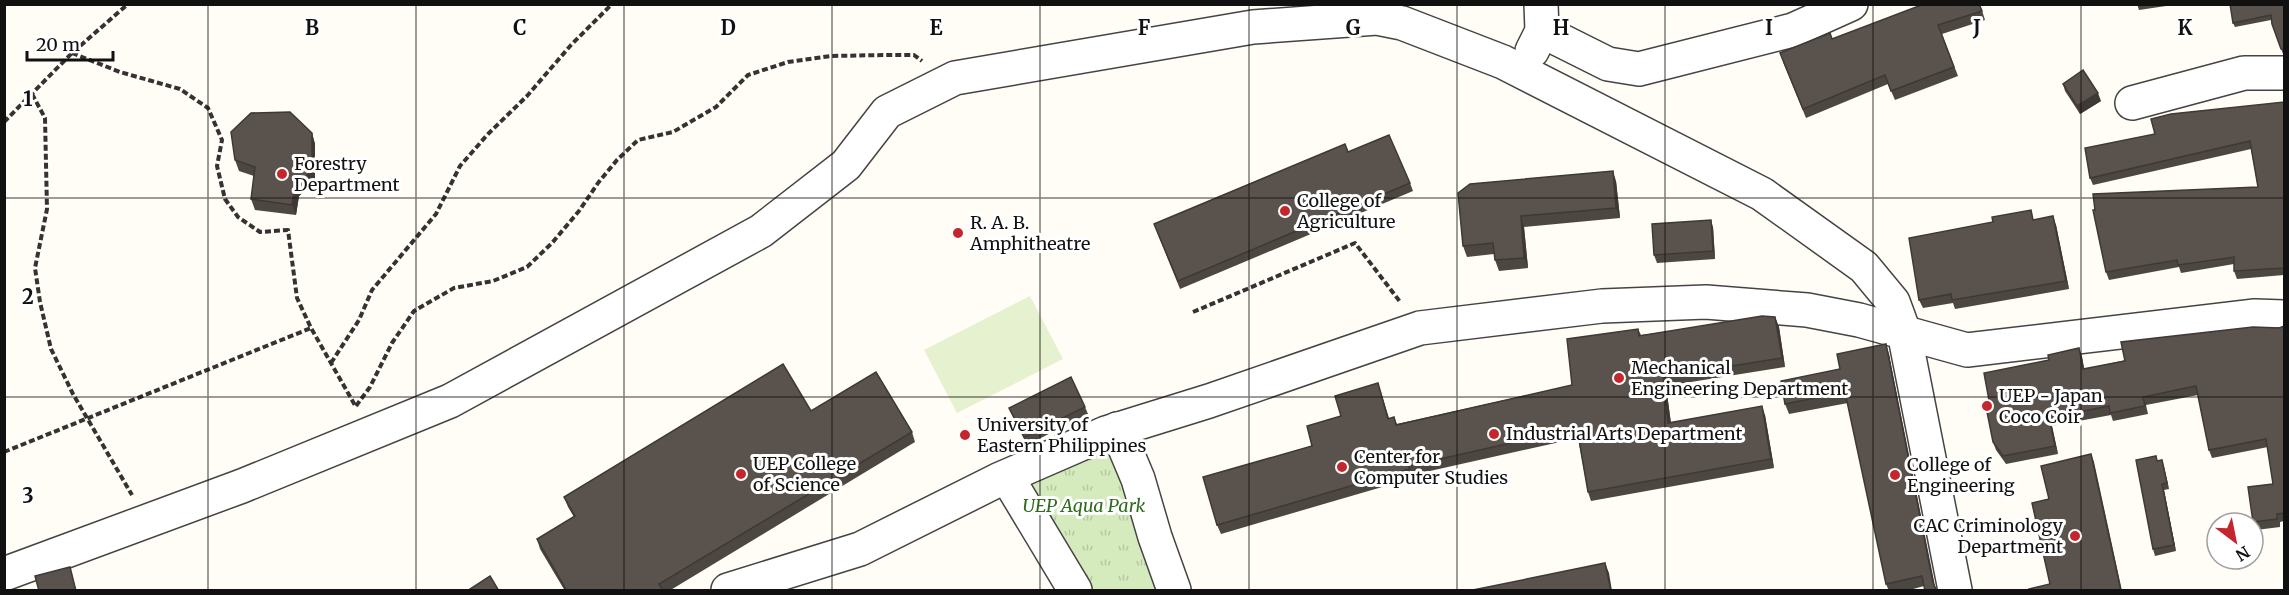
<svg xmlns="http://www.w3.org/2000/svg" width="2289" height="595" font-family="Merriweather,serif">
	<defs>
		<pattern id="grass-tufts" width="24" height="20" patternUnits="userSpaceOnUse" patternTransform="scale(1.5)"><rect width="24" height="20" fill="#d5ebbd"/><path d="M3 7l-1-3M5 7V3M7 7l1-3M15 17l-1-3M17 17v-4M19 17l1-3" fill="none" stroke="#b6c8a1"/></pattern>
	</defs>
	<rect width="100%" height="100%" fill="#fffdf5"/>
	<!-- grass -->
	<polygon fill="url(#grass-tufts)" points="1099,449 1110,456 1124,480 1172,590 1082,590 1020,475"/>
	<!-- pitch -->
	<polygon fill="#e6f2cf" points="1030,296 1063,359 957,413 924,350"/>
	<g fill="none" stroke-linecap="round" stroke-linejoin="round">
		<defs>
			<g id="minor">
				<polyline points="1542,31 1608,64 1639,69 1793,30 1851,4"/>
				<polyline points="1532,51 1542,31 1541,4"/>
				<polyline points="2132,103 2244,73 2284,73"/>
				<polyline points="1117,429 1138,479 1155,537 1174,590"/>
				<polyline points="1007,477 1075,590"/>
				<polyline points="4,574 242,486 450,401 761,231 846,165 887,112 955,78 1253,27 1377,18 1402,23 1503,62 1762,194 1864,267 1893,302 1904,332 1955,590"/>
				<polyline points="728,590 860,549 998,480 1106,433 1209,401 1420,328 1602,306 1706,302 1807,310 1859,320 1967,350 2255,316 2284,317"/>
			</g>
		</defs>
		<!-- minor casing -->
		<use href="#minor" stroke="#444" stroke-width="36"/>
		<!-- path -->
		<g stroke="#333" stroke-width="4" stroke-dasharray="6 3" stroke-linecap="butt">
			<polyline points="72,53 120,72 180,89 208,108 222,140 217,166 225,199 238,217 260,232 288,230 297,298 311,328 356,407"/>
			<polyline points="32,94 45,118 47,209 35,268 40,302 51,349 73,394 132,495"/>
			<polyline points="4,122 72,53 128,4"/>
			<polyline points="1193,312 1355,243 1401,303"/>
			<polyline points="331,363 359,320 372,290 436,214 460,166 488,134 527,96 571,45 612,4"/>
			<polyline points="356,406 370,387 392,343 414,311 454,288 493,281 527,267 552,243 579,211 598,183 617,160 638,140 673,132 716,107 748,75 788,62 831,56 884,55 914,55 922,61"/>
			<polyline points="4,452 311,328"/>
		</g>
		<!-- minor -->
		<use href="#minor" stroke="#fff" stroke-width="33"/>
	</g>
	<!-- wall -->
	<g fill="#4d4742">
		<polygon points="1980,4 1985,20 1942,34 1958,76 1895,100 1888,84 1806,118 1783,62 1832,39"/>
		<polygon points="2137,4 2166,4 2166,6 2139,10"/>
		<polygon points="2284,4 2284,55 2283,54 2272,24 2271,20 2235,27 2233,23"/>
		<polygon points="2063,84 2101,101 2080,114 2065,91"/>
		<polygon points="2284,102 2284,275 2237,279 2234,271 2234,264 2181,273 2179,267 2109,280 2106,272 2258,187 2251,149 2093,185 2090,178 2155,134"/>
		<polygon points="312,133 315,144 315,182 299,196 296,215 255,210 251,199 254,176 239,171 235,160"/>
		<polygon points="1348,152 1410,183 1413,191 1180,289 1157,232"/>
		<polygon points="1616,181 1620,218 1524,227 1528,268 1499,271 1495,260 1494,254 1467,257 1463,246 1458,193"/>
		<polygon points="2034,219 2056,225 2069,289 1955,309 1953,303 1923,308 1919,300"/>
		<polygon points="1713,227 1715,259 1657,263 1654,255"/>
		<polygon points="1775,317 1779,327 1785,367 1666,386 1671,423 1765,415 1774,468 1591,501 1588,492 1578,438 1412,475 1413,478 1221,534 1217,525 1312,446 1341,416 1381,392 1389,418 1394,417 1397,424 1572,385 1638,329 1641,335"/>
		<polygon points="2284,326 2284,521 2280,522 2280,527 2256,530 2253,522 2273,484 2268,447 2212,458 2209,450 2198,395 2146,405 2148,414 2113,421 2111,415 2052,426 2058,454 2006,464 1996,450 1993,442 1991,411 2049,360 2079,348 2082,357 2084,369"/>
		<polygon points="1889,354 1924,586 1906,591 1889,591 1886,584 1848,403 1789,414 1785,404 1840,369"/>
		<polygon points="1085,407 1088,414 1027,445 1009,408"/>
		<polygon points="811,411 912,432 915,442 669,591 565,591 540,549 537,539 574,517 568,507 564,497"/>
		<polygon points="2158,461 2164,467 2169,489 2164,490 2176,551 2155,556 2153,549"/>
	</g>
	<!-- shaded-wall -->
	<g fill="#3f3936">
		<polygon points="2098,93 2101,101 2080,114 2077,106"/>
		<polygon points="312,133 315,144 315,182 299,196 296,215 292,205 295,185"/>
		<polygon points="1613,171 1616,181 1620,218 1616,208"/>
		<polygon points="1521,216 1524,227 1528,268 1524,258"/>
		<polygon points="2053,216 2056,225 2069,289 2066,281"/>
		<polygon points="1711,220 1713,227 1715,259 1713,251"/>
		<polygon points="1775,317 1779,327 1785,367 1782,358"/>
		<polygon points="1886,344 1889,354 1936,591 1933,583"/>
		<polygon points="2079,348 2082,357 2086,378 2083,369"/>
		<polygon points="1663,377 1666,386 1672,432 1668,423"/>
		<polygon points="1762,406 1765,415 1774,468 1771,459"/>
		<polygon points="2049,418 2052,426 2058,454 2055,446"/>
		<polygon points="2091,454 2094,462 2122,591 2121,591"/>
		<polygon points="2162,460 2164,467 2169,489 2167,483"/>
		<polygon points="2162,484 2164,490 2176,551 2174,545"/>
		<polygon points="1605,563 1609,573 1612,591 1611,591"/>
	</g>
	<!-- building -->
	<g fill="#5a524d" stroke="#3f3936" stroke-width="1.5">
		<polygon points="1924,4 1979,4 1982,11 1938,25 1954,67 1891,91 1885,75 1803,109 1780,53 1830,33 1832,39"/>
		<polygon points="2230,4 2284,4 2284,50 2281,49 2272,24 2271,15 2233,23"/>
		<polygon points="2083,70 2098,93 2077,106 2063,84"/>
		<polygon points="2284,102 2284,268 2234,271 2234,257 2178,265 2177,260 2106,272 2093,210 2095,210 2093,194 2258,187 2250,141 2090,178 2085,148 2155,134 2151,119 2171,114"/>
		<polygon points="290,112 312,133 312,171 295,185 292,205 251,199 255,167 235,160 231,132 251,113"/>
		<polygon points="1389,135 1410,183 1178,281 1154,224 1345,144 1348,152"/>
		<polygon points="1613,171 1616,208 1521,216 1524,258 1495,260 1493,243 1463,246 1458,193 1470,184"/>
		<polygon points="2031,210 2033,220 2053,216 2066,281 1952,300 1951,294 1919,300 1909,238 1993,222 1992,217"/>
		<polygon points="1711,220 1713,251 1654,255 1652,224"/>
		<polygon points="1762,316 1775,317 1782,358 1663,377 1668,423 1762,406 1771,459 1588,492 1577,428 1409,466 1409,469 1217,525 1203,477 1312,446 1307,426 1341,416 1335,396 1378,383 1388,419 1394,417 1396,425 1572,385 1567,339 1638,329 1639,336"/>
		<polygon points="2284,326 2284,513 2277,514 2277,519 2253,522 2248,487 2273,484 2266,439 2209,450 2196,386 2143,397 2145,406 2110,413 2109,406 2049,418 2055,446 2003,456 1993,442 1987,412 1991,411 1984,373 2049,360 2048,355 2079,348 2083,369 2125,361 2121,342 2253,327 2280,328"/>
		<polygon points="1886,344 1933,583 1937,591 1925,591 1922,576 1886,584 1845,392 1785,404 1781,381 1840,369 1837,354"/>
		<polygon points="783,364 811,411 876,372 912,432 659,584 663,591 567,591 537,539 575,516 564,497"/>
		<polygon points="1071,377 1085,407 1024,437 1009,408"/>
		<polygon points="2091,454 2121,591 2030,591 2029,589 2050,584 2032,503 2049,499 2041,466"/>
		<polygon points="2156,456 2157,461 2162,460 2167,483 2162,484 2174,545 2153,549 2136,460"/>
		<polygon points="1605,563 1611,591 1468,591"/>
		<polygon points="70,567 76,591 39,591 35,576"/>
		<polygon points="490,576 499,591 467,591"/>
	</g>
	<!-- grid -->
	<path fill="none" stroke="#111" stroke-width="1.5" stroke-opacity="0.55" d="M208,4V590M416,4V590M624,4V590M832,4V590M1040,4V590M1249,4V590M1457,4V590M1665,4V590M1873,4V590M2081,4V590M4,198H2284M4,397H2284"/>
	<!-- markers -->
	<g fill="#c4262e" stroke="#fff" stroke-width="2">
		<circle cx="282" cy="174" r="6"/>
		<circle cx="1285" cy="211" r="6"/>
		<circle cx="958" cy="233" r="6"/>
		<circle cx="1619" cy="378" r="6"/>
		<circle cx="1987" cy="406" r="6"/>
		<circle cx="1494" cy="434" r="6"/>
		<circle cx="965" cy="435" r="6"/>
		<circle cx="1342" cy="467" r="6"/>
		<circle cx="741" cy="474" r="6"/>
		<circle cx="1895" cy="475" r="6"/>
		<circle cx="2075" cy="536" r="6"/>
	</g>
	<g text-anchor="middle" stroke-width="6" stroke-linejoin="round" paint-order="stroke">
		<!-- poi labels -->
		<g font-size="18" fill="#111" stroke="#fff" text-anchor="start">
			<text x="294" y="170">Forestry<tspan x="294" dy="21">Department</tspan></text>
			<text x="1297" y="207">College of<tspan x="1297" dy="21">Agriculture</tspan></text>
			<text x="970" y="229">R. A. B.<tspan x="970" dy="21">Amphitheatre</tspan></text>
			<text x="1631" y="374">Mechanical<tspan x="1631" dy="21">Engineering Department</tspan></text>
			<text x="1999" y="402">UEP - Japan<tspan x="1999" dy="21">Coco Coir</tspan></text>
			<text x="977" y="431">University of<tspan x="977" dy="21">Eastern Philippines</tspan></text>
			<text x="1506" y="440">Industrial Arts Department</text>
			<text x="1354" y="463">Center for<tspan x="1354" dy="21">Computer Studies</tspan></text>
			<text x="753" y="470">UEP College<tspan x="753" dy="21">of Science</tspan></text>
			<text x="1907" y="471">College of<tspan x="1907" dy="21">Engineering</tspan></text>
			<text x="2063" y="532" text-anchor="end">CAC Criminology<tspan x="2063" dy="21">Department</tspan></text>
		</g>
		<!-- park labels -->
		<g font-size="18" font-style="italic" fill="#2f6b1f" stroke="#fff">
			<text x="1084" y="512">UEP Aqua Park</text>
		</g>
	</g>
	<g font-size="20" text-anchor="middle" font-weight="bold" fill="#111" stroke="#fff" stroke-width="6" stroke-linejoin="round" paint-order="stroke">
		<text x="312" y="35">B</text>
		<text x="520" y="35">C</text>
		<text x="728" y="35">D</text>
		<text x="936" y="35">E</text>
		<text x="1144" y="35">F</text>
		<text x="1353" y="35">G</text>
		<text x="1561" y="35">H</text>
		<text x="1769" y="35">I</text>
		<text x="1977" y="35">J</text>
		<text x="2185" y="35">K</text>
		<text x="28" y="106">1</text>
		<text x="28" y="304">2</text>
		<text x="28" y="503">3</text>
	</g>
	<!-- border -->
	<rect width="2289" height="595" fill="none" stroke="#111111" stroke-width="12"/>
	<!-- north arrow -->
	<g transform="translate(2235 541) rotate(148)"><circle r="28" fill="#ffffff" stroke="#a0a0a0" stroke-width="1.5"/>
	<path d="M0-4.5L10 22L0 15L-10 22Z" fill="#c4262e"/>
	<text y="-9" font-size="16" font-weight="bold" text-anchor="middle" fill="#111111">N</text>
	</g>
	<!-- scale -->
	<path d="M27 51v9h86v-9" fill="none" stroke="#111111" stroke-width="3"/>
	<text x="36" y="51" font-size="18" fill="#111111" stroke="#ffffff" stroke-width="4.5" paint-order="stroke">20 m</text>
</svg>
